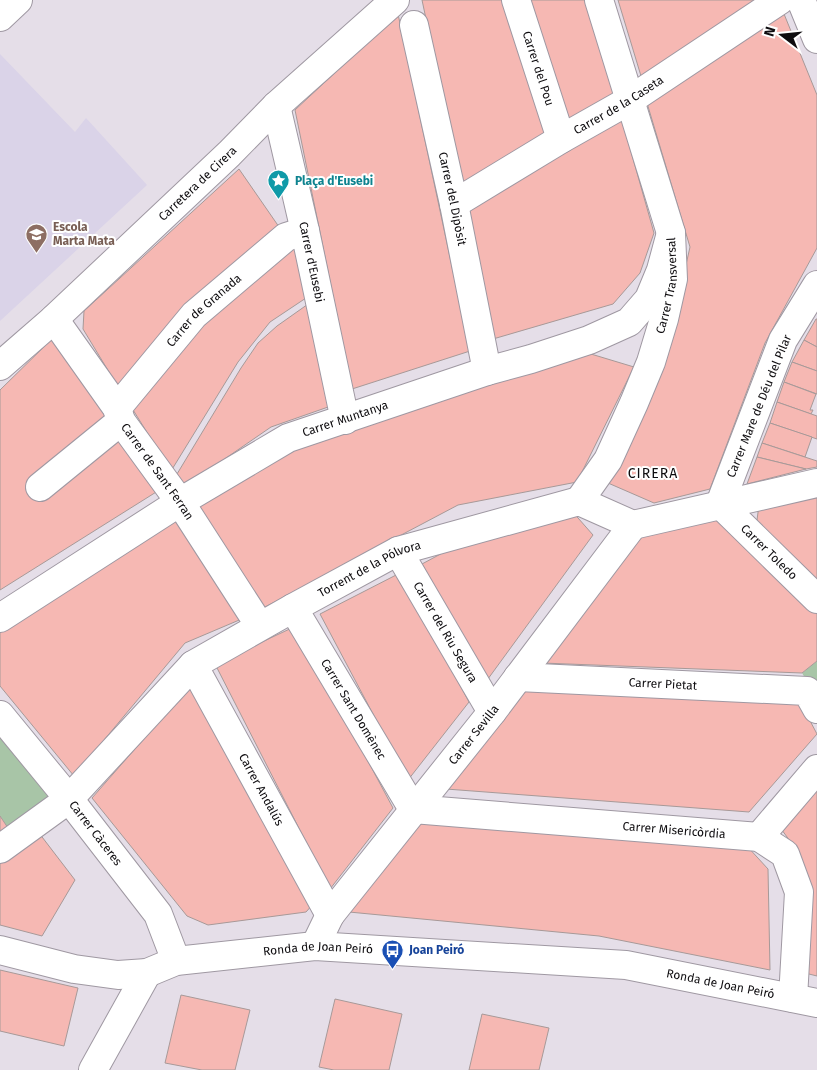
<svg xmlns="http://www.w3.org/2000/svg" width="817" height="1070" font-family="'Fira Sans',sans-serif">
	<rect width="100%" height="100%" fill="#e5dee8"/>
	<!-- education -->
	<polygon fill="#dad3e8" points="0,54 75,132 86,118 147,185 0,321"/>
	<!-- green -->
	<g fill="#a8c5a7">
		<polygon points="817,661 817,698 802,673"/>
		<polygon points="0,732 54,803 12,834 0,816"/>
	</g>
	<!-- building -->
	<g fill="#f6b8b3" stroke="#a79998">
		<polygon points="422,0 507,0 550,133 461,184"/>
		<polygon points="527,0 589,0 618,93 568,124"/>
		<polygon points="618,0 759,0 641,76"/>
		<polygon points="782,9 817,95 817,248 765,343 710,489 654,503 608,483 664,363 690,247 647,103"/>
		<polygon points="398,14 470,351 352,389 295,110"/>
		<polygon points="621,116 654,233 640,273 613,304 493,339 464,208"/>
		<polygon points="239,169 286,237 118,387 83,329 84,311"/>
		<polygon points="300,241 309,296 270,322 238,362 171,471 130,405 191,331"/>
		<polygon points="311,302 331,406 271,427 184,487 177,474 241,368 258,343 277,326"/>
		<polygon points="816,319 817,319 817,347 804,340"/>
		<polygon points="53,338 113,412 27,487 35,499 119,431 161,489 0,590 0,390"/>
		<polygon points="804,340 817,347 817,371 792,362"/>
		<polygon points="581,351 634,367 577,482 458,505 263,608 195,503 301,442"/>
		<polygon points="792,362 817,371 817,394 784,382"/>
		<polygon points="784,382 816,394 810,410 813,410 811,414 777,402"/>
		<polygon points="777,402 817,416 817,439 770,423"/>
		<polygon points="770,423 812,437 805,457 762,443"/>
		<polygon points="762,443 817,461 817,467 806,469 757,457"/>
		<polygon points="757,457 806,469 747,484"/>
		<polygon points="817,492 817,581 757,520 759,505"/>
		<polygon points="571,510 593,535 485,683 422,564 474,536"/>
		<polygon points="717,514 817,608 817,661 802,673 542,663 639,534"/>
		<polygon points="177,517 244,618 185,643 74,776 0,686 0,631"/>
		<polygon points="400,573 469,702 408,780 320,614"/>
		<polygon points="296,626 393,808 330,889 215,664"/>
		<polygon points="191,685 314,903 306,912 208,925 187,916 92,798"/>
		<polygon points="521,689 799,700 817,734 749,812 446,789"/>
		<polygon points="817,782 817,976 805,973 798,852 779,826"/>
		<polygon points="0,816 12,834 0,842"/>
		<polygon points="420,822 746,845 768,869 770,970 599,936 349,912"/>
		<polygon points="39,833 75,880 42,936 0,925 0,861"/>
		<polygon points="0,970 78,988 64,1046 0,1031"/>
		<polygon points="181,995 250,1010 235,1070 202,1070 165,1063"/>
		<polygon points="335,999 402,1014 389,1070 334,1070 319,1067"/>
		<polygon points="482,1014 549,1028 539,1070 469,1070"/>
	</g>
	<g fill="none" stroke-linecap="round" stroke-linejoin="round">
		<defs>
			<g id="minor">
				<path id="s1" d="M516,0L561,139"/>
				<polyline points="801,0 817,39"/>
				<polyline points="0,17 18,0"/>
				<path id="s2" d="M414,25L454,204L487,371"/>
				<path id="s3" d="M276,106L305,231L345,420"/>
				<path id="s4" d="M454,204L561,139L630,100L780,0"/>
				<path id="s5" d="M817,285L783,340L720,504L817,599"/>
				<path id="s6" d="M54,319L117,408L121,421L180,502L260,626"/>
				<path id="s7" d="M0,366L54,319L229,154L276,106L395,0"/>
				<path id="s8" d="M117,408L194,315L286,237L305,231"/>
				<polyline points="40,487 121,421"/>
				<path id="s9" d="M579,501L608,460L634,403L651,362L664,319L673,279L671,233L599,0"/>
				<path id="s10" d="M398,551L492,712"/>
				<path id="s11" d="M293,608L413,809L759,837L785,854L799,892L793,998"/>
				<path id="s12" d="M0,618L180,502L288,438L487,371L531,359L589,340L629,322L649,299L661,270L671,233"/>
				<path id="s13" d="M193,665L330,915"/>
				<path id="s14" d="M518,677L807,691L817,709"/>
				<path id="s15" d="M0,715L69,799L158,914L176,961"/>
				<polyline points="759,837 817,769"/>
				<path id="s16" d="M0,849L69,799L193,665L293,608L398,551L579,501L633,525L817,483"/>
				<path id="s17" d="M315,946L330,915L492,712L633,525"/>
				<path id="s18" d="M0,950L74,969L118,975L147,973L176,961L315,946L626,965L817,1003"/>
				<polyline points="93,1070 147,973"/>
			</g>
		</defs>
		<!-- minor casing -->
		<use href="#minor" stroke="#9f98a2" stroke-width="30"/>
		<!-- minor -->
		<use href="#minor" stroke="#fff" stroke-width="28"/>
	</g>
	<!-- icons -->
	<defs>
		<symbol id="sight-pin" viewBox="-11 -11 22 30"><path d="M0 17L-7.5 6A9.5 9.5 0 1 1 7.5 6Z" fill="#0f9aa8" stroke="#fff"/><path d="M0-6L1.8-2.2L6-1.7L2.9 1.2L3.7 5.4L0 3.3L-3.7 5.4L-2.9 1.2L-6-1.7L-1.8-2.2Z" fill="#fff"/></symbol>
		<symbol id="school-pin" viewBox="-11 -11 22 30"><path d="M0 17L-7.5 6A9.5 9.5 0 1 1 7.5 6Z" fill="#8d6e63" stroke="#fff"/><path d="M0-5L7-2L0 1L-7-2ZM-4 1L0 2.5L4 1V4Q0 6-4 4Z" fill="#fff"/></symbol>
		<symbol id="bus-pin" viewBox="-11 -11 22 30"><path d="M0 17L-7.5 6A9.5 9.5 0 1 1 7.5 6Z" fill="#1a4fb4" stroke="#fff"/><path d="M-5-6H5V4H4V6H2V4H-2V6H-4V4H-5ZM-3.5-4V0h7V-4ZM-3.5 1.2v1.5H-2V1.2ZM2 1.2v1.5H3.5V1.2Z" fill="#fff"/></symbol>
	</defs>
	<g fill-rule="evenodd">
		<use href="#sight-pin" x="266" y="168" width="25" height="34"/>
		<use href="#school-pin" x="24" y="222" width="25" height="34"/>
		<use href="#bus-pin" x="380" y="938" width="25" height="34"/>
	</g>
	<g text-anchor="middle" stroke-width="4" stroke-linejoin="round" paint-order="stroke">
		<!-- street labels -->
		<g font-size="12" fill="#0e0c0f" stroke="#fff">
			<text dy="4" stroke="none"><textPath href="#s1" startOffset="72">Carrer del Pou</textPath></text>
			<text dy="4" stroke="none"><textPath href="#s4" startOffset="192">Carrer de la Caseta</textPath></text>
			<text dy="4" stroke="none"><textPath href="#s7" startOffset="269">Carretera de Cirera</textPath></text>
			<text dy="4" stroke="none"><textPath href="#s2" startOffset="178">Carrer del Dipòsit</textPath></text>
			<text dy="4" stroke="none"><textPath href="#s3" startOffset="160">Carrer d'Eusebi</textPath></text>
			<text dy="4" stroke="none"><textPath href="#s9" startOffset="236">Carrer Transversal</textPath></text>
			<text dy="4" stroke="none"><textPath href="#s8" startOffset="131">Carrer de Granada</textPath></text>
			<text transform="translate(759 406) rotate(-68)" y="4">Carrer Mare de Déu del Pilar</text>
			<text dy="4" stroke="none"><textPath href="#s12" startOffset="400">Carrer Muntanya</textPath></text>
			<text dy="4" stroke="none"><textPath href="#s6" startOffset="185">Carrer de Sant Ferran</textPath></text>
			<text dy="4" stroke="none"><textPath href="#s5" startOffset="309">Carrer Toledo</textPath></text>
			<text dy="4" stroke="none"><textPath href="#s16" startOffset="469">Torrent de la Pólvora</textPath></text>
			<text dy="4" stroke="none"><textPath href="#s10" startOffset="94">Carrer del Riu Segura</textPath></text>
			<text dy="4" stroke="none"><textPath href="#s14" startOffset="145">Carrer Pietat</textPath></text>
			<text dy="4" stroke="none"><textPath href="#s11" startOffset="118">Carrer Sant Domènec</textPath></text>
			<text dy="4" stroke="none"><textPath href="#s17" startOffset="265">Carrer Sevilla</textPath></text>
			<text dy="4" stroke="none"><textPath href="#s13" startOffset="142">Carrer Andalús</textPath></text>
			<text dy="4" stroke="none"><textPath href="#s11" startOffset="496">Carrer Misericòrdia</textPath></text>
			<text dy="4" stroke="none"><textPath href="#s15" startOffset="152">Carrer Càceres</textPath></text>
			<text dy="4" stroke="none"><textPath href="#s18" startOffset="324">Ronda de Joan Peiró</textPath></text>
			<text dy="4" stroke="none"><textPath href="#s18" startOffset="729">Ronda de Joan Peiró</textPath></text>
		</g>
		<!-- culture labels -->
		<g font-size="12" font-weight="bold" fill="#0d838f" stroke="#fff" text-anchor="start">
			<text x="295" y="185">Plaça d'Eusebi</text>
		</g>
		<!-- education labels -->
		<g font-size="12" font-weight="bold" fill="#785e54" stroke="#fff" text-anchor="start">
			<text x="53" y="231">Escola<tspan x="53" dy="14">Marta Mata</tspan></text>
		</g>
		<!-- transit labels -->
		<g font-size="12" font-weight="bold" fill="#164399" stroke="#fff" text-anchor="start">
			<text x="409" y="954">Joan Peiró</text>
		</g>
		<!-- neighbourhood labels -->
		<g font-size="14" letter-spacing="1" fill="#0e0c0f" stroke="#fff">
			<text x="653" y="478">CIRERA</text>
		</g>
	</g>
	<!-- north arrow -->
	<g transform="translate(782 35) rotate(286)" stroke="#ffffff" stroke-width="4" paint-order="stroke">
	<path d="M0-4L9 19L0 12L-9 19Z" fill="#0e0c0f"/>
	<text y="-8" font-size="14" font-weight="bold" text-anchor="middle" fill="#0e0c0f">N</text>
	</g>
</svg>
